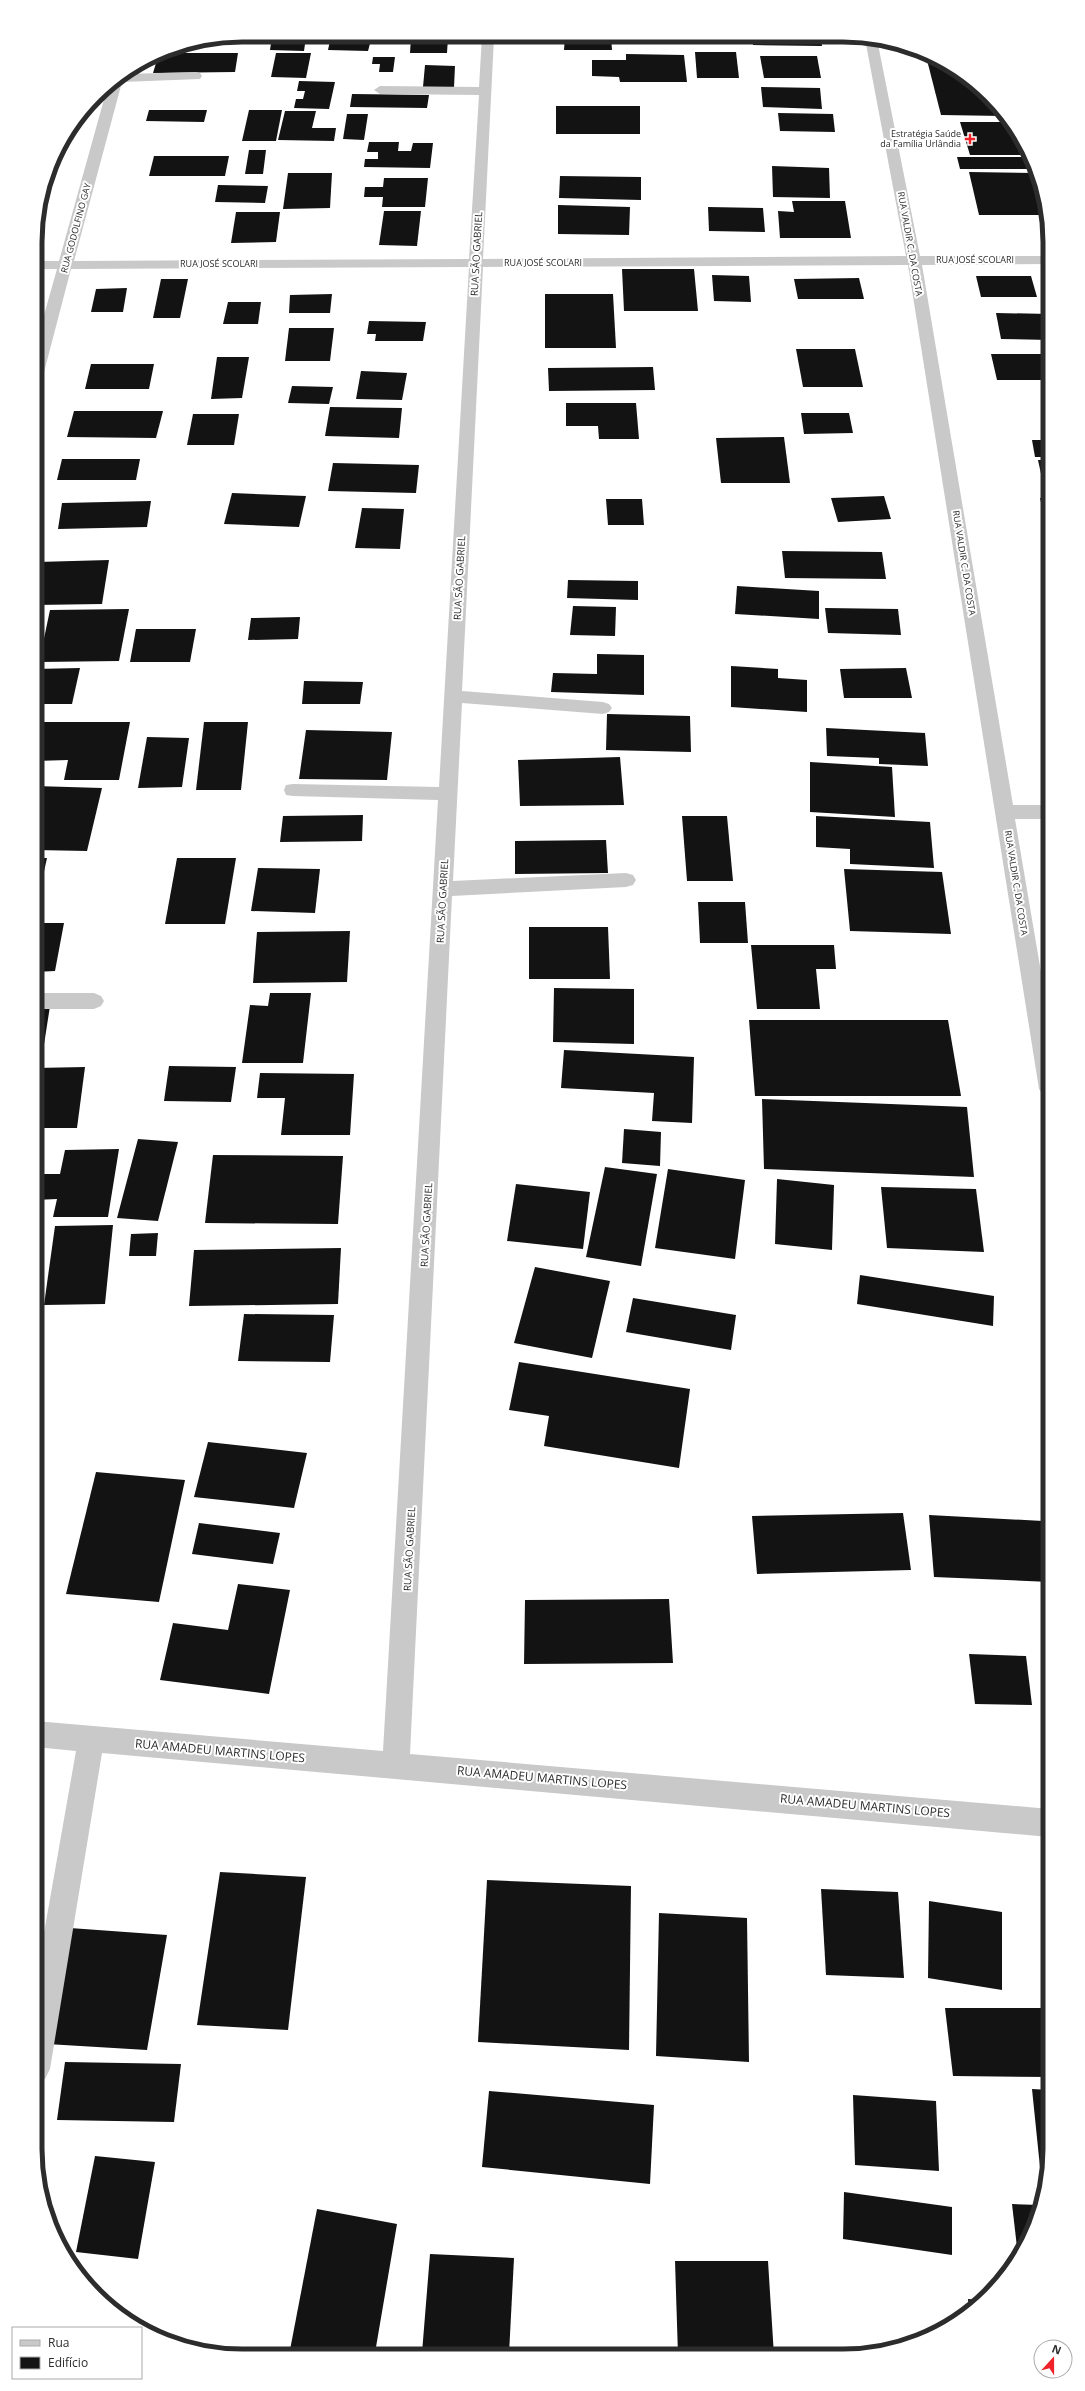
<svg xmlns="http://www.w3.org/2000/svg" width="1085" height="2391" font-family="'Open Sans',sans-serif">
	<rect width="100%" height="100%" fill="#fff"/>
	<!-- building -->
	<g fill="#131313">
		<polygon points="331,36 372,36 368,51 328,50"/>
		<polygon points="272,37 306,37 304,51 270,50"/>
		<polygon points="565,37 611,37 612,50 564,50"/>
		<polygon points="411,38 448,38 447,53 410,53"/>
		<polygon points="752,38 821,39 822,46 753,45"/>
		<polygon points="695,52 736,52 739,78 697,78"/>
		<polygon points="159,53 238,53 235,72 153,73"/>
		<polygon points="276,53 311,53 306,78 271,77"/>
		<polygon points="626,54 684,55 687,82 620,82 619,77 592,76 592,60 626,60"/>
		<polygon points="760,56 817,56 821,78 764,78"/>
		<polygon points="373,57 395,57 393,72 379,72 380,64 372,64"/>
		<polygon points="927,60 940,60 980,87 1003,116 941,115"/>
		<polygon points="425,65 455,66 454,87 423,87"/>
		<polygon points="299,81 335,82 329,109 294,108 296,99 303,99 305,91 297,91"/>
		<polygon points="761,87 820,88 822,109 763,107"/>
		<polygon points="352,94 429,95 427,108 350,107"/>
		<rect x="556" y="106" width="84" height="28"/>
		<polygon points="149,110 207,110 204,122 146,121"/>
		<polygon points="249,110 282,110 276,141 242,141"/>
		<polygon points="285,111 316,111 312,128 336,128 334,141 278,140"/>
		<polygon points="778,113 833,114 835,132 780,131"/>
		<polygon points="347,114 368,114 364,140 343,139"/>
		<polygon points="960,122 1009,122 1022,138 1029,155 970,155"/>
		<polygon points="369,142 399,142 398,151 411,151 413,143 433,143 430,168 364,167 365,159 378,159 378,152 367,152"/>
		<polygon points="249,150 266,150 263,174 245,174"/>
		<polygon points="154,156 229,156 225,176 149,176"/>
		<polygon points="957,157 1030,157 1035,169 960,169"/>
		<polygon points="772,166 829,168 830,198 773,197"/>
		<polygon points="969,172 1036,173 1043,188 1046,215 979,215"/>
		<polygon points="288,173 332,173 330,208 283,209"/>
		<polygon points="560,176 641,177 641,200 559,198"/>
		<polygon points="384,178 428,178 425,207 382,207 383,197 364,197 365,187 383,187"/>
		<polygon points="218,185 268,186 265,203 215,202"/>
		<polygon points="792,201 845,201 851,238 780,238 778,211 794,212"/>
		<polygon points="558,205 630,207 629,235 558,234"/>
		<polygon points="708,207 763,208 765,232 709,231"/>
		<polygon points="384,211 421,211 417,246 379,245"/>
		<polygon points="236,212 280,212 276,242 231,243"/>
		<polygon points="622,269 694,269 698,311 624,311"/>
		<polygon points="712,275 749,276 751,302 714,301"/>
		<polygon points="976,276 1031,276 1037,297 981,297"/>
		<polygon points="859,278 864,299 798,299 794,279"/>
		<polygon points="161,279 188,279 180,318 153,318"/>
		<polygon points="127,288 123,312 91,312 96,289"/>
		<polygon points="332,294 330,313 289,313 290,295"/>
		<polygon points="545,294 613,294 616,348 545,348"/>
		<polygon points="228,302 261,302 258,324 223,324"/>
		<polygon points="996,313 1050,314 1050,340 1001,339"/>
		<polygon points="369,321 426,322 423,341 375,341 376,334 367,334"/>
		<polygon points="289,328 334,328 330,361 285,361"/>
		<polygon points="796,349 855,349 863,387 803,387"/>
		<polygon points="991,354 1050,354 1050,380 997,380"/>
		<polygon points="217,357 249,357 242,398 211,399"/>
		<polygon points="91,364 154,364 149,389 85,389"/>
		<polygon points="653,367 655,390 549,391 548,368"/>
		<polygon points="361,371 407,373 402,400 356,399"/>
		<polygon points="292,386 333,387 329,404 288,403"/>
		<polygon points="566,403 636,403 639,439 599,439 598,426 566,426"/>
		<polygon points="330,407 402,408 399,438 325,436"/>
		<polygon points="74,411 163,411 156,438 67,437"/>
		<polygon points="801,413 849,413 853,433 804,434"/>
		<polygon points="193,414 239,414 234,445 187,445"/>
		<polygon points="784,437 790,483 721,483 716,438"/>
		<polygon points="1032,440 1050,440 1050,457 1035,457"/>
		<polygon points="62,459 140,459 136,480 57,480"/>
		<polygon points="1038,460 1050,460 1050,483 1043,483"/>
		<polygon points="333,463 419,465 416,493 328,491"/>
		<polygon points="232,493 306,496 299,527 224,524"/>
		<polygon points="884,496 891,519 838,522 831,498"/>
		<polygon points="1040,498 1050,498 1050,528 1047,528"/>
		<polygon points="606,499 642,499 644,525 608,525"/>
		<polygon points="151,501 147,527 58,529 62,503"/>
		<polygon points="362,508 404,509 400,549 355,548"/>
		<polygon points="782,551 882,552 886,579 785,578"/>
		<polygon points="109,560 102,604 35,605 37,562"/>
		<polygon points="568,580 638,581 638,600 567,598"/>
		<polygon points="737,586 819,591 819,619 735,614"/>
		<polygon points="573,606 616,607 615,636 570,635"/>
		<polygon points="825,608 898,609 901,635 828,633"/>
		<polygon points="129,609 119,661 39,662 50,610"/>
		<polygon points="300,617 298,639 248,640 251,618"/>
		<polygon points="136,629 196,629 190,662 130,662"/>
		<polygon points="597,654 644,655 644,695 551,692 553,673 597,674"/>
		<polygon points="731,666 778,669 778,678 807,680 807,712 731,707"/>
		<polygon points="80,668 72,704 35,704 35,669"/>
		<polygon points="906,668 912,698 844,698 840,669"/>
		<polygon points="304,681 363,682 360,704 302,704"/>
		<polygon points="607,714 690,716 691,752 606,750"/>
		<polygon points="35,722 130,722 119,780 64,780 68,760 35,761"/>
		<polygon points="204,722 248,722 241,790 196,790"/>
		<polygon points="826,728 925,733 928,766 879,764 879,758 827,756"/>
		<polygon points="306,730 392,732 387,780 299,779"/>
		<polygon points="147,737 189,738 182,787 138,788"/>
		<polygon points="620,757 624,805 520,806 518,760"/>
		<polygon points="810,762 892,767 895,817 810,812"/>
		<polygon points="35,786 102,788 87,851 35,850"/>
		<polygon points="363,815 362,841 280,842 283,816"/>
		<polygon points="682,816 727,816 733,881 687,881"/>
		<polygon points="816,816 930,822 934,868 850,864 850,849 816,847"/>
		<polygon points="606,840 608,873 515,874 515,841"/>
		<polygon points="35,858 47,858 36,908 35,907"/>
		<polygon points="177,858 236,858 225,924 165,924"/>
		<polygon points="258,868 320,869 315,913 251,911"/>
		<polygon points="844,869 942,872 951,934 850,931"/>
		<polygon points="698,902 745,902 748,943 700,943"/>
		<polygon points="35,923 64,923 55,971 35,972"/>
		<polygon points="529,927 608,927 610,979 529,979"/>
		<polygon points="350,931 347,982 253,983 257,932"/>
		<polygon points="751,945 834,945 836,969 816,969 820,1009 757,1009"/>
		<polygon points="554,988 634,989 634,1044 553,1042"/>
		<polygon points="270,993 311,993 303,1063 242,1063 250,1005 268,1006"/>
		<polygon points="35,1006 50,1006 43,1051 35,1051"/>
		<polygon points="749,1020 948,1020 961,1096 755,1096"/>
		<polygon points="564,1050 694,1057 692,1123 652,1121 654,1093 561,1088"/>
		<polygon points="169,1066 236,1067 231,1102 164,1101"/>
		<polygon points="85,1067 77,1128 35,1128 35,1068"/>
		<polygon points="260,1073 354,1074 350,1135 281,1135 285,1098 257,1098"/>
		<polygon points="762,1099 967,1107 974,1177 764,1169"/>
		<polygon points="624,1129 661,1132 660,1166 622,1163"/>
		<polygon points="138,1139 178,1142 158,1221 117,1218"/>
		<polygon points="119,1149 108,1217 53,1217 57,1199 35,1200 40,1174 60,1174 65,1150"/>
		<polygon points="213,1155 343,1156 338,1224 205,1223"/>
		<polygon points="605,1167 657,1174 641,1266 586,1257"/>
		<polygon points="668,1169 745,1180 735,1259 655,1248"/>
		<polygon points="777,1179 834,1185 832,1250 775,1244"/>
		<polygon points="516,1184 590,1192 583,1249 507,1241"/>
		<polygon points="881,1187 976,1189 984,1252 887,1248"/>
		<polygon points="113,1225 105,1304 44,1305 55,1226"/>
		<polygon points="158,1233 156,1256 129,1256 131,1234"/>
		<polygon points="341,1248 338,1304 189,1306 194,1250"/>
		<polygon points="535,1267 610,1281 592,1358 514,1343"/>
		<polygon points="860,1275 994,1296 993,1326 857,1304"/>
		<polygon points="633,1298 736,1315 731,1350 626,1332"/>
		<polygon points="244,1314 334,1315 330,1362 238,1361"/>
		<polygon points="519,1362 690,1389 679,1468 544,1446 549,1416 509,1410"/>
		<polygon points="208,1442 307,1453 294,1508 194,1497"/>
		<polygon points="96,1472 185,1480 159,1602 66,1594"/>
		<polygon points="903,1513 911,1570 757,1574 752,1516"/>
		<polygon points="929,1515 1043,1521 1050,1582 934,1577"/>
		<polygon points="199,1523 280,1533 273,1564 192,1554"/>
		<polygon points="238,1584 290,1590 269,1694 160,1680 173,1623 228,1630"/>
		<polygon points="669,1599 673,1663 524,1664 525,1600"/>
		<polygon points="969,1654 1026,1656 1032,1705 975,1704"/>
		<polygon points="220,1872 306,1877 288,2030 197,2025"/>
		<polygon points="487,1880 631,1886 629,2050 478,2042"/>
		<polygon points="821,1889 898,1892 904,1978 826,1975"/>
		<polygon points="929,1901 1002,1912 1002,1990 928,1978"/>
		<polygon points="659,1913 747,1918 749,2062 656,2056"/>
		<polygon points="70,1928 167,1935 147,2050 47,2044"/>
		<polygon points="945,2008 1050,2008 1050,2077 953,2076"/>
		<polygon points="65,2062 181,2064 174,2122 57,2120"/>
		<polygon points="1032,2089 1050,2090 1050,2163 1046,2177 1041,2177"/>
		<polygon points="489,2091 654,2105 650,2184 482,2167"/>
		<polygon points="853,2095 936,2101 939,2171 855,2165"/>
		<polygon points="95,2156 155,2162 138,2259 76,2252"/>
		<polygon points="844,2192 952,2207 952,2255 843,2239"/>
		<polygon points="1012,2204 1040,2205 1034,2228 1018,2256"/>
		<polygon points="317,2209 397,2224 375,2353 306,2353 290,2350"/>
		<polygon points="430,2254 514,2258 509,2354 422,2353"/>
		<polygon points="675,2261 768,2261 774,2356 678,2355"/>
		<polygon points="968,2299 980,2300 969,2311"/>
	</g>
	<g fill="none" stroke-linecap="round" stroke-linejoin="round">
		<!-- minor -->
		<g fill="#c9c9c9" fill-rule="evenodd">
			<polygon points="482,36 494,37 483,259 906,256 865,39 877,39 920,256 1050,256 1050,264 922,265 1013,805 1050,805 1050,819 1015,819 1050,1025 1050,1097 1043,1095 1039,1089 908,265 483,267 462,691 603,702 609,704 612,708 609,712 603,714 462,703 453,881 626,873 633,875 636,880 633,885 626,887 452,896 410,1754 1050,1809 1050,1837 102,1753 50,2069 45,2079 35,2084 35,1984 76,1751 35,1747 35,1721 383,1751 438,800 293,796 286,795 284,790 286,785 293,784 439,787 469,267 71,269 43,376 35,380 35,347 57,269 35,269 35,261 59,261 108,85 126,74 196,72 200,73 202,76 200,79 122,82 74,261 469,259 479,95 380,94 374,90 380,86 479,87"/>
			<polygon points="35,993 94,993 101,996 104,1001 101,1006 94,1009 35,1009"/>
		</g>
	</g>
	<!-- markers -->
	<path fill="#f02129" stroke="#fff" stroke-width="1.5" d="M968 133h4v4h4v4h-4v4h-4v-4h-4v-4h4z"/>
	<g text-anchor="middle" stroke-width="4" stroke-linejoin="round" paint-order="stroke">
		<!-- far-poi labels -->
		<g font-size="9" fill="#2c2c2c" stroke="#fff" text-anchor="end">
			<text x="961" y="137">Estratégia Saúde<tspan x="961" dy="10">da Família Urlândia</tspan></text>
		</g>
		<!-- far-street labels -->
		<g font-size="9" fill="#2c2c2c" stroke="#fff">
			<text transform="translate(76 228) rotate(-75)" y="3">RUA GODOLFINO GAY</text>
			<text transform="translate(910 244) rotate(80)" y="3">RUA VALDIR C. DA COSTA</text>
			<text x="975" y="263">RUA JOSÉ SCOLARI</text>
			<text x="543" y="266">RUA JOSÉ SCOLARI</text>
			<text x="219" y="267">RUA JOSÉ SCOLARI</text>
			<text transform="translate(964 563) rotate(81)" y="3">RUA VALDIR C. DA COSTA</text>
			<text transform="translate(1016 883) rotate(81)" y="3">RUA VALDIR C. DA COSTA</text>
		</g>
		<!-- street labels -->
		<g font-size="10" fill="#2c2c2c" stroke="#fff">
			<text transform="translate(476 254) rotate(-87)" y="4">RUA SÃO GABRIEL</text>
			<text transform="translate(459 578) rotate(-87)" y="4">RUA SÃO GABRIEL</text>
			<text transform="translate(442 901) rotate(-87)" y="4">RUA SÃO GABRIEL</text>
			<text transform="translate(426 1225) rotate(-87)" y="4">RUA SÃO GABRIEL</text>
			<text transform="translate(409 1549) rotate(-87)" y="4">RUA SÃO GABRIEL</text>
		</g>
		<!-- near-street labels -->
		<g font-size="12" fill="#2c2c2c" stroke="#fff">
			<text transform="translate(220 1751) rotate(5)" y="4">RUA AMADEU MARTINS LOPES</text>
			<text transform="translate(542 1778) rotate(5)" y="4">RUA AMADEU MARTINS LOPES</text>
			<text transform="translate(865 1806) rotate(5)" y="4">RUA AMADEU MARTINS LOPES</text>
		</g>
	</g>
	<!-- crop -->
	<path d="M0 0H1085V2391H0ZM242 42H843A200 200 0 0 1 1043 242V2149A200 200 0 0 1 843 2349H242A200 200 0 0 1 42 2149V242A200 200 0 0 1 242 42Z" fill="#fff" fill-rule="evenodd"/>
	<path fill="none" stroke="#2c2c2c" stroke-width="5" d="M242 42H843A200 200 0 0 1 1043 242V2149A200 200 0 0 1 843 2349H242A200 200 0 0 1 42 2149V242A200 200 0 0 1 242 42Z"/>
	<!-- legend -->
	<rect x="12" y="2327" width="130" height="52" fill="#ffffff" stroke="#ababab"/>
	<rect x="20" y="2340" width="20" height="6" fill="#c9c9c9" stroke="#ababab"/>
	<text x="48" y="2347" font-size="12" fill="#2c2c2c">Rua</text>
	<rect x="20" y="2357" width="20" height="12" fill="#131313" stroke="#ababab"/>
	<text x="48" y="2367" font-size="12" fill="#2c2c2c">Edifício</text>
	<!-- north arrow -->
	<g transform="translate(1053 2359) rotate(21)"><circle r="19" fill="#ffffff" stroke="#ababab"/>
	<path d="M0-3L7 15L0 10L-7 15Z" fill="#f02129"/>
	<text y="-6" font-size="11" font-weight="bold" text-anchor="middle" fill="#2c2c2c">N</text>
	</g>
</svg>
